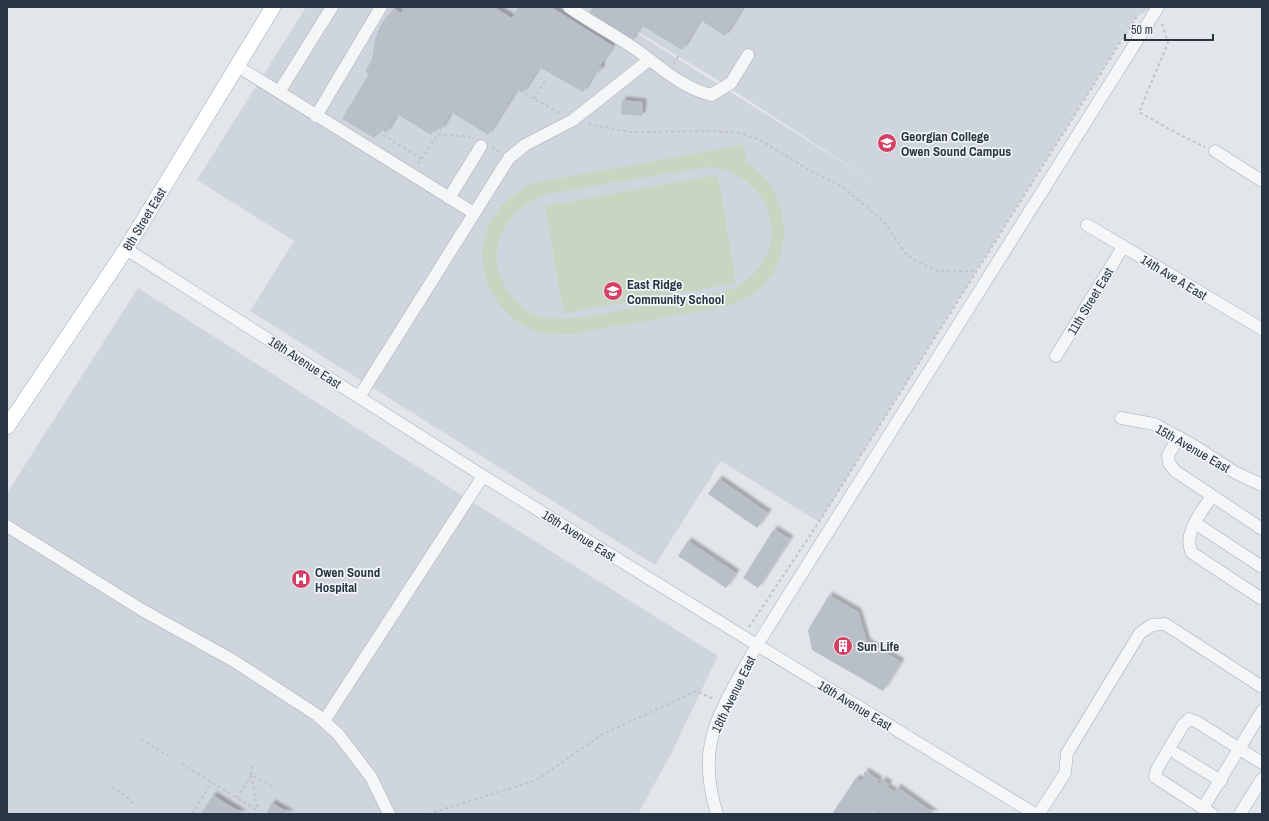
<svg xmlns="http://www.w3.org/2000/svg" width="1269" height="821" font-family="'Archivo Narrow',sans-serif">
	<defs>
		<filter id="shadow"><feDropShadow dx="3.5" dy="-3.5" stdDeviation="1" flood-color="#0004"/></filter>
	</defs>
	<rect width="100%" height="100%" fill="#e1e6eb"/>
	<!-- built -->
	<g fill="#cfd5dd">
		<polygon points="306,7 595,7 877,184 711,76 597,7 1153,7 1135,18 819,522 721,461 655,565 250,311 294,241 197,180"/>
		<polygon points="138,288 474,503 718,656 671,754 638,814 7,814 7,493"/>
	</g>
	<!-- green -->
	<g fill="#c8d5c1" fill-rule="evenodd">
		<path d="M743,145L746,158L740,160C746,163 753,166 758,171C792,203 794,264 754,293C745,299 734,303 723,307L572,334C565,334 557,335 550,334C493,327 461,254 499,209C508,198 520,190 533,183ZM705,167C767,169 796,240 747,280C741,285 735,288 728,290C707,297 683,299 660,303C631,308 567,325 541,317C520,311 506,293 499,273C488,237 515,204 547,194Z"/>
		<polygon points="718,175 736,283 564,313 545,206"/>
	</g>
	<!-- building -->
	<g fill="#b8bfc8" filter="url(#shadow)">
		<polygon points="405,7 494,7 512,18 518,8 515,7 551,7 613,46 601,64 601,70 594,74 583,92 539,67 523,93 517,89 488,135 451,112 441,130 436,127 431,135 397,114 386,133 381,129 374,138 342,119 369,74 365,72 372,60 375,39 381,24 394,9 401,13"/>
		<polygon points="593,7 743,7 725,36 700,20 682,50 641,25 631,42 588,15"/>
		<polygon points="622,100 643,102 642,116 621,114"/>
		<polygon points="719,479 768,513 757,528 708,494"/>
		<polygon points="774,529 790,539 758,588 743,578"/>
		<polygon points="688,541 736,573 726,588 678,556"/>
		<polygon points="829,595 858,612 867,642 901,662 883,691 812,650 808,630"/>
		<polygon points="865,771 879,780 877,782 880,784 882,780 889,784 887,787 895,792 897,787 935,814 876,814 873,812 871,814 832,814 856,778 862,781 865,776 863,775"/>
		<polygon points="213,795 243,814 201,814"/>
		<polygon points="272,803 291,814 266,814"/>
	</g>
	<g fill="none" stroke-linecap="round" stroke-linejoin="round">
		<defs>
			<g id="minor">
				<path d="M569,7C589,21 611,33 631,46C658,64 679,87 711,95L731,83L748,55"/>
				<polyline points="237,66 474,213"/>
				<polyline points="279,92 332,7"/>
				<polyline points="316,116 381,7"/>
				<polyline points="1215,151 1262,181"/>
				<polyline points="449,198 481,146"/>
				<polyline points="1087,225 1262,329"/>
				<polyline points="126,249 483,476 757,645 1035,814"/>
				<polyline points="1056,356 1123,247"/>
				<polyline points="359,397 509,158 525,145 573,120 649,60"/>
				<polyline points="1121,418 1154,424 1196,447 1236,473 1262,485"/>
				<polyline points="1179,437 1168,455 1169,463 1175,471 1262,529"/>
				<path d="M1212,496C1202,512 1182,533 1192,553L1262,599"/>
				<polyline points="1195,523 1262,567"/>
				<polyline points="7,526 142,610 234,661 317,715 338,734 371,777 389,814"/>
				<polyline points="324,721 483,476"/>
				<polyline points="1177,754 1221,781"/>
				<polyline points="1203,808 1262,711"/>
				<path d="M717,814C710,792 706,764 711,742C717,711 742,673 757,645L1158,7"/>
				<polyline points="1039,814 1065,773 1067,753 1140,633 1152,625 1165,624 1262,687"/>
				<polyline points="1212,814 1155,777 1157,769 1183,725 1189,719 1197,722 1262,763"/>
				<polyline points="1240,814 1262,779"/>
			</g>
			<polyline id="major" points="7,427 126,249 273,7"/>
		</defs>
		<!-- minor casing -->
		<use href="#minor" stroke="#a6adb5" stroke-width="13"/>
		<!-- major casing -->
		<use href="#major" stroke="#9fabb7" stroke-width="16"/>
		<!-- path -->
		<g stroke="#bfc4c9" stroke-width="2" stroke-dasharray="3 3" stroke-linecap="butt">
			<polyline points="1162,24 1168,43 1139,112 1180,135 1205,147"/>
			<polyline points="674,64 680,53"/>
			<polyline points="525,94 561,114"/>
			<polyline points="534,99 546,79"/>
			<polyline points="588,124 630,132 715,131 741,133 760,140 809,170 843,187 884,222 906,254 917,262 938,271 976,271"/>
			<polyline points="383,135 422,159"/>
			<polyline points="492,147 499,152"/>
			<polyline points="418,164 438,134 473,137"/>
			<polyline points="749,627 819,522 1137,16"/>
			<polyline points="141,739 168,756"/>
			<polyline points="182,764 258,811"/>
			<polyline points="252,766 251,775 274,787"/>
			<polyline points="251,775 258,811"/>
			<polyline points="112,787 126,796 136,806"/>
			<polyline points="237,798 251,776"/>
			<polyline points="192,814 211,783"/>
			<polyline points="428,814 537,780 601,735 696,691 714,699"/>
		</g>
		<!-- minor -->
		<use href="#minor" stroke="#f4f6f8" stroke-width="12"/>
		<!-- major -->
		<use href="#major" stroke="#fff" stroke-width="15"/>
	</g>
	<!-- icons -->
	<defs>
		<symbol id="university-disc" viewBox="-11 -11 22 22"><circle r="9.5" fill="#d63f64" stroke="#f1f4f8"/><path d="M0-5L7-2L0 1L-7-2ZM-4 1L0 2.5L4 1V4Q0 6-4 4Z" fill="#fff"/></symbol>
		<symbol id="school-disc" viewBox="-11 -11 22 22"><circle r="9.5" fill="#d63f64" stroke="#f1f4f8"/><path d="M0-5L7-2L0 1L-7-2ZM-4 1L0 2.5L4 1V4Q0 6-4 4Z" fill="#fff"/></symbol>
		<symbol id="hospital-disc" viewBox="-11 -11 22 22"><circle r="9.5" fill="#d63f64" stroke="#f1f4f8"/><path d="M-5-5h3v3.5h4V-5h3V5h-3V1.5h-4V5h-3Z" fill="#fff"/></symbol>
		<symbol id="building-disc" viewBox="-11 -11 22 22"><circle r="9.5" fill="#d63f64" stroke="#f1f4f8"/><path d="M-4-6H4V6H1V3H-1V6H-4ZM-2.5-4.3h1.7v1.8h-1.7ZM.8-4.3h1.7v1.8H.8ZM-2.5-1h1.7V.8h-1.7ZM.8-1h1.7V.8H.8Z" fill="#fff"/></symbol>
	</defs>
	<g fill-rule="evenodd">
		<use href="#university-disc" x="876" y="132" width="22" height="22"/>
		<use href="#school-disc" x="602" y="280" width="22" height="22"/>
		<use href="#hospital-disc" x="290" y="568" width="22" height="22"/>
		<use href="#building-disc" x="832" y="635" width="22" height="22"/>
	</g>
	<g text-anchor="middle" stroke-width="3.5" stroke-linejoin="round" paint-order="stroke">
		<!-- poi labels -->
		<g font-size="13" font-weight="bold" fill="#283543" stroke="#f1f4f8" text-anchor="start">
			<text x="901" y="141">Georgian College<tspan x="901" dy="15">Owen Sound Campus</tspan></text>
			<text x="627" y="289">East Ridge<tspan x="627" dy="15">Community School</tspan></text>
			<text x="315" y="577">Owen Sound<tspan x="315" dy="15">Hospital</tspan></text>
			<text x="857" y="651">Sun Life</text>
		</g>
		<!-- street labels -->
		<g font-size="13" fill="#283543" stroke="#f1f4f8">
			<text transform="translate(144 219) rotate(-59)" y="5">8th Street East</text>
			<text transform="translate(1174 277) rotate(31)" y="5">14th Ave A East</text>
			<text transform="translate(1090 301) rotate(-59)" y="5">11th Street East</text>
			<text transform="translate(305 362) rotate(33)" y="5">16th Avenue East</text>
			<text transform="translate(1193 448) rotate(30)" y="5">15th Avenue East</text>
			<text transform="translate(579 535) rotate(32)" y="5">16th Avenue East</text>
			<text transform="translate(733 694) rotate(-64)" y="5">18th Avenue East</text>
			<text transform="translate(855 705) rotate(31)" y="5">16th Avenue East</text>
		</g>
	</g>
	<!-- border -->
	<rect width="1269" height="821" fill="none" stroke="#283543" stroke-width="16"/>
	<!-- scale -->
	<path d="M1125 34v6h88v-6" fill="none" stroke="#283543" stroke-width="2"/>
	<text x="1131" y="34" font-size="12" fill="#283543" stroke="#f1f4f8" stroke-width="3" paint-order="stroke">50 m</text>
</svg>
